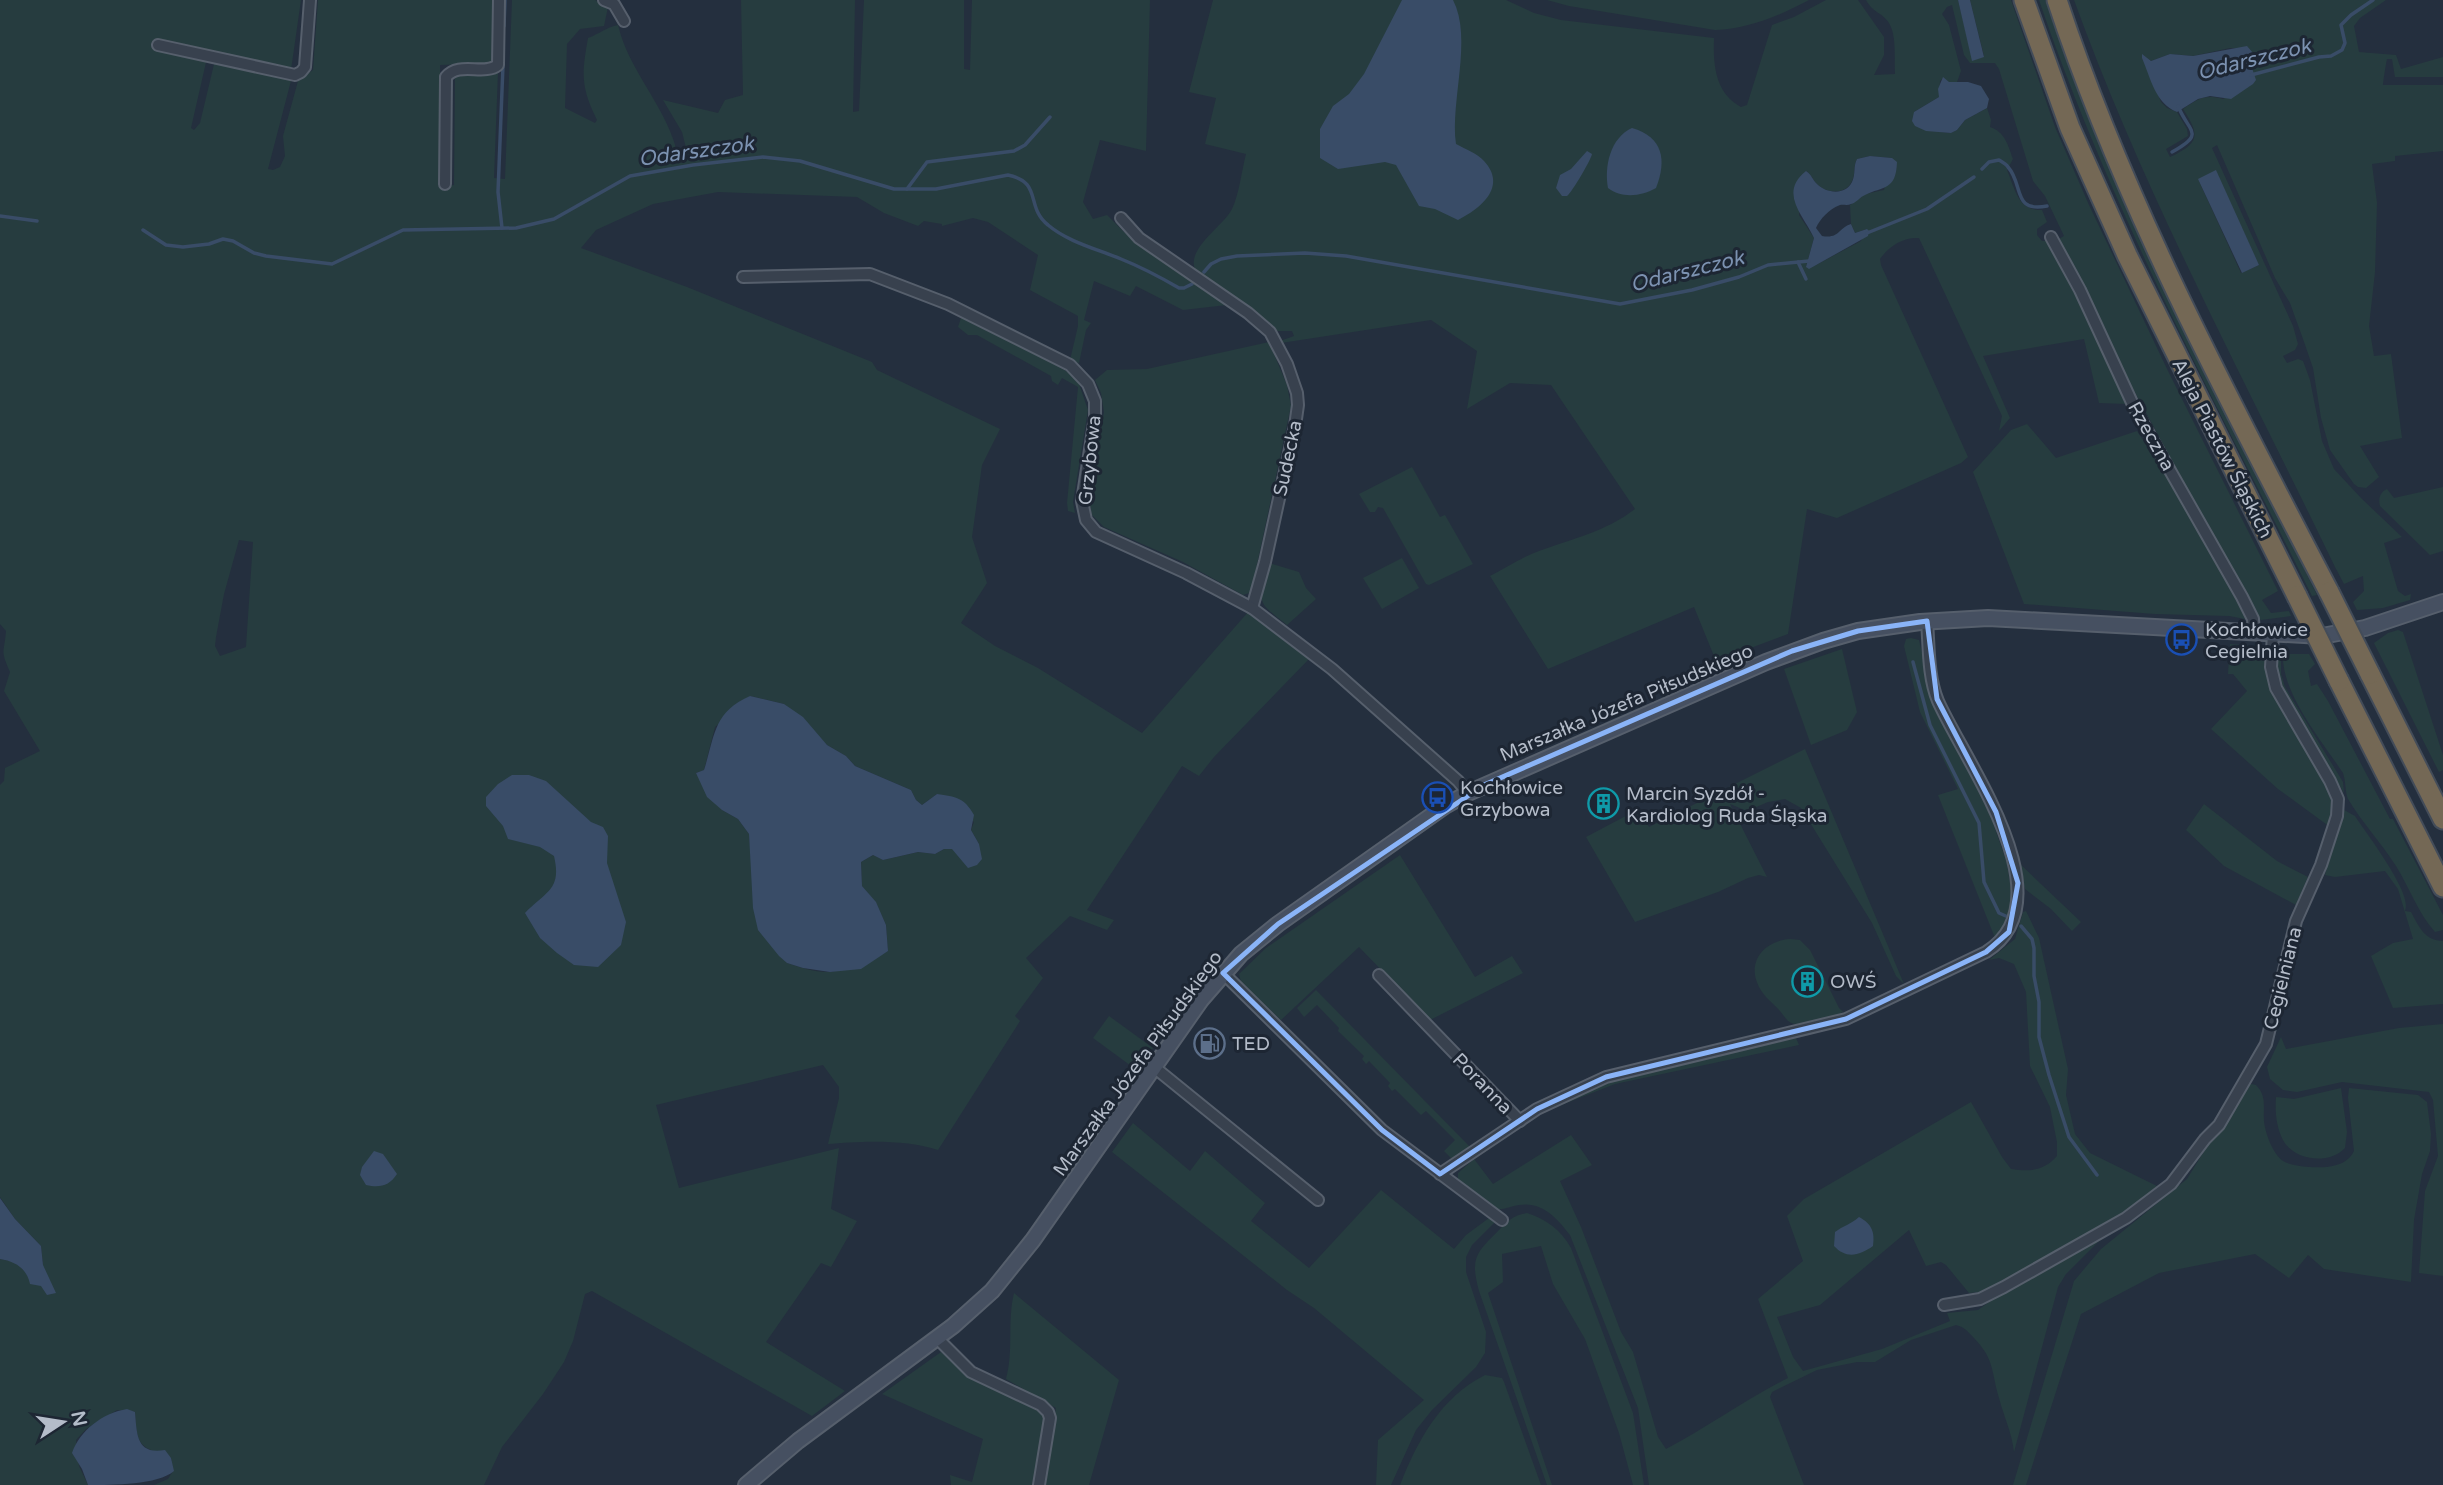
<svg xmlns="http://www.w3.org/2000/svg" width="2443" height="1485" font-family="'Varela Round',sans-serif">
	<rect width="100%" height="100%" fill="#242f3e"/>
	<!-- green -->
	<g fill="#263c3f" fill-rule="evenodd">
		<path d="M0,0H301L291,70L207,58L191,128L194,130L200,123L215,60L292,77L268,169L273,170L280,167L285,156L283,136L298,81L313,70L318,0H495L494,63L440,65V186L454,185L455,75L457,72H498L494,178L505,179L512,0H595L608,7L604,26L580,29L567,44L565,108L595,123L597,120C580,86 582,73 588,38C599,34 607,27 618,25C629,71 664,104 676,148L687,152L682,132L663,100L718,113L725,100L743,95L741,0H855L853,112L859,111L864,0H964V69L970,70L972,0H1150L1146,151L1100,140L1083,202L1093,219L1107,215L1124,232L1227,305L1183,310L1136,286L1130,296L1094,281L1084,320L1091,323L1086,330L1079,363L1070,360L1078,326V316L1030,290L1038,255L988,222L973,218L942,226V224L924,221L918,226L884,213L857,197L718,192L653,204L596,230L581,248L687,287L872,362L877,370L1000,429L982,465L972,537L987,583L961,623L995,646L1038,668L1142,733L1249,611L1309,659L1214,757L1199,776L1182,766L1087,910L1114,920L1107,930L1070,916L1026,958L1043,978L1015,1016L1020,1021L938,1150C908,1139 859,1141 828,1144L839,1098V1087L823,1065L656,1105L679,1188L839,1148L831,1209L857,1221L831,1267L821,1263L766,1342L845,1391L812,1416L592,1291L585,1294L573,1341L564,1362L543,1394L502,1447L484,1485H154L168,1479L173,1471L171,1458C139,1446 137,1447 135,1412L117,1410L86,1429L76,1440L79,1466L88,1485H0V1259L15,1262L28,1274L43,1265L41,1246L15,1219L0,1197V785L4,781L5,768L40,751L4,691L10,672C0,649 4,655 6,631L0,624ZM239,540L253,542L246,647L220,656L215,646L216,637L224,594ZM750,696L784,704L827,745L846,756L855,766L911,790L916,800L922,805L937,794L974,822L971,830L979,844L944,849L935,854L918,852L883,860L873,855L861,862L862,886L876,903L886,925L888,951C874,959 847,970 830,972C816,973 800,967 787,963L752,868L749,834L738,819L722,810L696,773L704,770L715,727ZM576,867L540,938L529,918Z"/>
		<path d="M1213,0H1506L1534,13L1561,20L1714,38C1713,65 1715,93 1741,107L1747,105L1772,25L1794,17L1826,0H1858L1884,37V55L1874,75L1895,74C1894,59 1897,36 1889,23C1882,12 1874,14 1866,0H1958L1973,60L1984,56L1970,0H2011L2055,127L2089,205L2168,371L2278,591L2262,600L2271,613L2289,611L2291,616L2261,620L2257,617L2125,374L2057,240L2064,236L2045,196L2033,181L1999,69L1995,63H1970L1964,55L1952,5L1947,7L1942,14L1949,25L1961,71L1957,82H1948L1943,78L1940,81L1939,97L1914,112L1940,132L1951,133L1957,130L1965,120L1987,108L1991,120L1990,127C2005,132 2008,145 2013,159L2007,170C2015,189 2018,211 2042,210L2047,222L2037,229V235L2042,241H2049L2093,326L2127,404L2099,403L2084,339L1983,356L2010,418L1999,431L2002,416L1919,238C1903,237 1889,246 1880,259L1881,265L1968,457L1961,463L1837,518L1807,509L1788,634L1716,661L1694,607L1548,669L1490,576C1506,568 1522,557 1539,551C1574,538 1605,532 1635,509L1551,385L1510,383L1467,409L1477,351L1431,320L1281,343L1280,341L1294,336L1292,331H1275L1197,273C1182,251 1223,227 1232,209C1239,195 1242,169 1246,154L1205,144L1216,98L1189,92ZM1870,156L1892,158L1884,190L1865,194L1850,205L1851,224L1855,233L1867,229L1861,241L1816,265L1806,267L1814,238L1799,215L1806,171C1812,175 1812,179 1817,184C1827,194 1846,195 1852,181C1856,174 1853,166 1857,159Z"/>
		<path d="M1547,0H1809C1779,16 1748,29 1715,30L1569,6Z"/>
		<path d="M2039,0H2045C2116,206 2221,399 2317,595L2312,596C2215,401 2109,207 2039,0Z"/>
		<path d="M2074,0H2386L2360,18L2354,26L2359,52L2396,55L2401,69L2443,57V77H2395L2392,59H2387C2386,63 2383,83 2383,85H2443V151L2395,156V161L2372,164L2377,203L2375,272L2369,326L2374,356L2391,354L2402,438L2360,446L2379,477L2366,488L2358,487L2354,484L2330,450L2321,418L2313,368L2303,339L2290,303L2275,278L2217,145L2212,148L2293,326L2298,344L2295,350L2283,356L2287,363L2298,359L2303,361L2310,380L2322,441L2334,469L2361,498L2402,537L2384,543L2398,591L2405,596L2411,594L2410,600L2383,608L2357,610L2353,602L2364,591L2363,576L2344,584L2335,567C2245,380 2145,196 2074,0ZM2230,48H2240L2253,59L2251,64L2250,86L2223,99C2204,94 2198,99 2183,109C2200,135 2200,143 2170,157L2166,149L2188,136L2187,129L2177,112L2167,108L2161,102L2142,55L2151,61L2170,54L2193,56ZM2198,179L2259,265L2241,273Z"/>
		<polygon points="961,318 1048,361 1068,372 1078,381 1088,410 1073,502 1075,513 1068,511 1067,503 1078,387 1062,378 1058,385 1052,381 1051,376 977,335 968,335 958,327"/>
		<polygon points="1269,342 1287,385 1291,406 1252,588 1249,593 1243,595 1183,562 1104,527 1091,514 1089,499 1104,412 1101,393 1095,380 1107,370 1147,369"/>
		<polygon points="2027,424 2056,458 2137,431 2189,509 2243,606 2247,617 2245,619 2229,616 2155,614 2024,604 1973,472 2011,430"/>
		<polygon points="1412,467 1440,517 1445,515 1473,564 1429,585 1426,584 1383,508 1378,507 1375,512 1370,512 1359,494"/>
		<path d="M2443,487V551L2430,555L2380,506C2378,499 2380,492 2387,489L2394,498Z"/>
		<polygon points="1402,558 1419,588 1382,609 1363,578"/>
		<path d="M1269,563L1299,572L1306,588L1316,599L1287,625C1253,599 1260,603 1269,563Z"/>
		<polygon points="2398,630 2403,632 2443,755 2443,770 2439,772 2374,643 2388,633"/>
		<polygon points="1911,638 1919,640 1935,710 1986,803 2007,863 2011,890 2011,909 2007,923 1995,938 1938,795 1958,789 1920,712 1904,646 1906,639"/>
		<polygon points="2230,644 2255,646 2266,656 2268,679 2279,706 2329,790 2332,803 2330,827 2278,789 2211,729 2247,691 2233,674 2228,674"/>
		<polygon points="1842,649 1857,712 1847,730 1811,745 1784,669"/>
		<path d="M2283,654H2309L2315,664L2308,671L2311,686L2317,684L2328,701L2390,819H2393L2443,915V930L2435,932C2418,913 2409,887 2396,866C2382,844 2361,821 2348,799C2345,793 2346,781 2343,773C2322,741 2281,693 2283,654Z"/>
		<path d="M2277,655H2281V674L2285,687L2343,782L2344,793C2323,758 2273,695 2277,655Z"/>
		<polygon points="1805,749 1904,984 1896,976 1872,923 1801,808 1785,799 1768,802 1747,811 1730,804 1767,877 1759,875 1748,878 1718,892 1635,922 1586,837 1639,809 1649,827"/>
		<polygon points="2204,804 2277,861 2308,877 2296,905 2224,866 2186,830"/>
		<path d="M2344,810L2355,816C2366,833 2414,895 2405,911L2411,912C2419,927 2425,941 2443,941V1004L2393,1008L2371,956L2393,943L2413,939L2398,889L2385,871L2335,877L2325,875L2342,811Z"/>
		<polygon points="1400,855 1475,977 1512,956 1523,973 1430,1020 1359,947 1281,1020 1241,982 1239,974 1266,948"/>
		<polygon points="2020,864 2081,922 2072,931 2051,909 2025,889"/>
		<path d="M2026,911L2039,938L2068,1069L2066,1095L2075,1134L2090,1153L2159,1187L2120,1216L1990,1291L1969,1293L1946,1265L1941,1262L1926,1266L1909,1230L1820,1305L1777,1317L1793,1357L1803,1371L1882,1349L1950,1321L1947,1313L1978,1310L1996,1297L2110,1230L2066,1274L2058,1287L2014,1452C2012,1433 2004,1417 1999,1398C1991,1371 1995,1360 1974,1338C1968,1332 1965,1327 1956,1325L1911,1340L1875,1362H1857L1817,1370L1772,1392L1770,1397L1804,1485H1649L1638,1408L1570,1235C1557,1218 1542,1201 1519,1205C1511,1206 1504,1210 1497,1209L1458,1179V1173L1474,1159L1493,1184L1571,1135L1592,1165L1560,1181L1581,1227L1621,1332L1633,1352L1658,1437L1666,1449C1708,1427 1746,1399 1788,1378L1758,1299L1803,1261L1787,1216L1804,1199L1971,1102L2002,1157L2011,1169C2029,1172 2044,1171 2057,1156V1142L2050,1107L2030,1066L2026,992L2014,964L1999,958L1989,960L2015,939L2023,912Z"/>
		<path d="M1790,939L1800,940L1810,950L1839,1008L1843,1012C1835,1016 1806,1025 1796,1024C1788,1024 1785,1017 1780,1011C1773,1003 1764,997 1759,987C1746,962 1764,941 1790,939Z"/>
		<polygon points="1316,990 1470,1147 1452,1159 1444,1151 1455,1140 1426,1111 1421,1115 1395,1089 1392,1091 1388,1086 1390,1083 1369,1061 1366,1064 1362,1059 1364,1056 1338,1031 1339,1028 1317,1005 1304,1017 1297,1008"/>
		<polygon points="1109,1016 1153,1048 1138,1071 1093,1038"/>
		<polygon points="2443,1024 2443,1276 2419,1273 2425,1191 2438,1156 2433,1100 2429,1092 2342,1082 2297,1092 2283,1090 2270,1079 2267,1067 2281,1037 2286,1049 2399,1028"/>
		<polygon points="1796,1038 1799,1045 1615,1084 1551,1109 1568,1098 1618,1078"/>
		<path d="M2251,1084L2256,1085C2267,1096 2263,1107 2264,1121C2265,1133 2273,1154 2283,1161C2293,1167 2315,1168 2327,1167C2339,1165 2349,1162 2354,1151L2348,1098L2349,1088L2418,1095L2427,1102L2431,1134L2430,1151L2422,1174L2414,1220L2411,1282L2324,1269L2308,1255L2289,1278L2255,1254L2159,1273L2081,1314L2026,1485H2013L2074,1281L2101,1249L2187,1179L2209,1143L2222,1131L2246,1087Z"/>
		<path d="M2341,1088L2347,1132L2345,1148C2329,1165 2294,1161 2283,1140C2276,1126 2275,1112 2276,1097L2294,1099Z"/>
		<polygon points="1133,1123 1190,1171 1205,1151 1265,1203 1251,1221 1309,1268 1381,1190 1454,1249 1466,1235 1489,1218 1495,1222 1472,1245 1466,1257 1466,1272 1486,1332 1485,1353 1476,1367 1432,1410 1416,1430 1391,1485 1376,1485 1378,1440 1424,1400 1314,1308 1287,1290 1112,1152"/>
		<path d="M1527,1213C1546,1219 1561,1230 1571,1248L1633,1413L1644,1485H1633L1619,1433L1585,1339L1553,1284L1541,1246L1502,1254L1503,1282L1488,1293L1552,1485H1547L1479,1291C1470,1258 1476,1253 1498,1231C1508,1221 1513,1215 1527,1213Z"/>
		<path d="M1014,1293L1119,1380L1089,1485H1043L1056,1408L1006,1379C1014,1350 1007,1322 1014,1293Z"/>
		<polygon points="941,1352 966,1375 1041,1410 1045,1423 1032,1485 951,1485 950,1475 972,1482 983,1439 882,1394"/>
		<path d="M1485,1375L1502,1378L1504,1382L1541,1485H1400C1417,1441 1441,1397 1485,1375Z"/>
	</g>
	<!-- water -->
	<g fill="#394c67">
		<path d="M1402,0H1453C1473,39 1450,101 1456,144C1465,149 1477,153 1484,161C1508,187 1480,209 1458,220L1435,209L1419,206L1396,165L1385,162L1338,169L1320,158V129L1333,106L1349,94L1364,74Z"/>
		<polygon points="1958,0 1970,0 1984,57 1972,61"/>
		<path d="M2247,46L2253,53L2251,65L2256,80L2253,84L2231,99L2210,96L2198,99L2177,112C2155,103 2151,79 2142,58V54L2151,61L2170,54L2193,56Z"/>
		<polygon points="1943,77 1949,82 1968,82 1981,86 1989,99 1987,108 1965,120 1957,130 1951,133 1926,131 1915,126 1912,121 1914,112 1939,97 1938,89"/>
		<path d="M1632,128C1663,137 1667,160 1656,188C1642,196 1622,199 1608,188C1604,167 1610,138 1632,128Z"/>
		<path d="M1587,151L1592,154C1591,160 1572,192 1567,196H1562L1556,188L1560,175L1571,169Z"/>
		<path d="M1870,156L1892,158L1897,162C1896,191 1883,186 1865,195C1860,197 1856,203 1851,204C1847,206 1843,204 1840,205C1829,209 1820,219 1816,228L1822,236C1840,239 1838,228 1851,224L1855,233L1867,229L1869,231L1868,236L1809,269L1806,267L1814,238C1804,216 1778,193 1806,171C1812,175 1812,179 1817,184C1827,194 1846,195 1852,182C1856,174 1853,166 1857,159Z"/>
		<polygon points="2216,170 2259,265 2242,273 2198,179"/>
		<path d="M750,696L784,704L803,717L827,745L846,756L855,766L911,790L916,800L922,805L937,794C956,797 964,797 974,815L971,830L979,844L982,859L977,865L968,868L952,849H944L935,854L918,852L883,860L873,855L861,862L862,886L876,902L886,925L888,951L861,969L830,972L803,968L787,963L779,956L758,930L753,908L749,834L738,819L722,810L707,797L696,773L704,770C715,736 713,712 750,696Z"/>
		<path d="M512,775H529L546,781L591,822L603,827L608,836L607,863L626,922L621,945L598,967L574,965L557,953L540,938L525,913C546,891 562,890 554,856L540,847L508,839L503,826L486,806V797L498,784Z"/>
		<path d="M374,1151L383,1154L397,1174C389,1186 380,1188 366,1185L360,1175L362,1167Z"/>
		<path d="M0,1198L15,1219L41,1246L43,1265L56,1293L47,1295L41,1286L30,1284C27,1268 14,1261 0,1259Z"/>
		<path d="M1859,1217C1872,1224 1875,1232 1873,1246C1859,1256 1846,1259 1834,1246L1835,1232C1843,1226 1851,1224 1859,1217Z"/>
		<path d="M127,1409L135,1412C137,1434 136,1455 165,1450L171,1458L174,1471C158,1485 113,1485 88,1485L82,1469L72,1453C80,1430 103,1413 127,1409Z"/>
	</g>
	<g fill="none" stroke-linecap="round" stroke-linejoin="round">
		<!-- stream -->
		<g stroke="#394c67" stroke-width="3.5">
			<polyline points="504,26 505,0"/>
			<polyline points="2251,75 2319,57 2331,56 2342,50 2345,43 2341,25 2351,15 2373,0"/>
			<path d="M2172,152C2206,133 2189,133 2178,106"/>
			<path d="M1982,169L1989,162L1999,160C2002,162 2006,164 2008,167C2024,185 2012,213 2047,206"/>
			<polyline points="907,189 927,162 1014,151 1025,145 1050,117"/>
			<polyline points="0,216 37,221"/>
			<polyline points="502,228 498,192 503,65"/>
			<path d="M143,230L166,245L183,247L209,244L223,239L233,241L254,253L266,256L332,264L403,230L516,228L554,219L630,176L693,165L763,157L800,161L894,189H936L1008,175C1043,182 1025,207 1048,225C1068,242 1097,249 1121,259C1141,267 1160,277 1179,288H1184L1192,284"/>
			<polyline points="1867,233 1927,209 1974,177"/>
			<polyline points="1798,262 1806,279"/>
			<polyline points="1204,272 1211,264 1221,259 1237,256 1305,253 1346,256 1620,304 1692,290 1739,277 1768,265 1809,261"/>
			<polyline points="1913,662 1930,725 1979,823 1984,882 1999,913 2008,917"/>
			<polyline points="2021,926 2032,939 2034,948 2034,976 2039,1002 2039,1037 2049,1075 2069,1137 2097,1175"/>
		</g>
		<defs>
			<g id="street">
				<polyline points="604,0 614,4 624,21"/>
				<polyline points="158,45 295,75 301,72 305,67 310,0"/>
				<path d="M445,184L446,77C459,61 484,76 498,65L499,0"/>
				<polyline points="1121,218 1139,238 1248,313 1270,332 1287,364 1297,393 1298,405 1295,426 1265,562 1252,608"/>
				<polyline points="2051,237 2080,290 2135,409 2242,597 2253,619 2254,633"/>
				<polyline points="743,277 870,274 948,304 1070,365 1088,384 1095,401 1095,417 1082,501 1086,520 1096,532 1186,573 1252,608 1332,669 1458,781 1468,793"/>
				<polyline points="1223,973 1382,1130 1502,1220"/>
				<polyline points="1379,975 1520,1121"/>
				<polyline points="1154,1067 1318,1200"/>
				<path d="M1440,1174L1537,1109L1606,1077L1846,1019L1986,952C2069,900 1965,762 1938,701C1928,677 1929,647 1927,621"/>
				<polyline points="1944,1305 1980,1299 2004,1287 2126,1218 2171,1184 2205,1139 2219,1125 2266,1044 2296,921 2321,865 2337,816 2338,799 2330,781 2276,688 2271,667 2273,634"/>
				<polyline points="937,1338 971,1372 1041,1405 1048,1412 1050,1418 1039,1485"/>
			</g>
			<polyline id="secondary" points="746,1485 798,1441 953,1326 992,1291 1033,1240 1201,1000 1241,954 1278,924 1445,806 1468,793 1766,662 1823,641 1858,631 1920,622 1988,618 2322,636 2365,628 2443,602"/>
			<g id="highway">
				<polyline points="2024,0 2070,128 2127,255 2297,596"/>
				<path d="M2057,0C2124,204 2230,402 2329,592"/>
				<polyline points="2370,674 2443,819"/>
				<polyline points="2339,681 2443,887"/>
			</g>
		</defs>
		<!-- street casing -->
		<use href="#street" stroke="#565f6c" stroke-width="14"/>
		<!-- secondary casing -->
		<use href="#secondary" stroke="#565f6c" stroke-width="18"/>
		<!-- highway casing -->
		<use href="#highway" stroke="#434c59" stroke-width="23"/>
		<!-- street -->
		<use href="#street" stroke="#38414e" stroke-width="10"/>
		<!-- secondary -->
		<use href="#secondary" stroke="#465061" stroke-width="14"/>
		<!-- highway -->
		<use href="#highway" stroke="#746855" stroke-width="19"/>
		<defs>
			<g id="highway-bridge">
				<polyline points="2329,592 2370,674"/>
				<polyline points="2297,596 2339,681"/>
			</g>
		</defs>
		<!-- highway-bridge casing -->
		<use href="#highway-bridge" stroke="#434c59" stroke-width="23" stroke-linecap="butt"/>
		<!-- highway-bridge -->
		<use href="#highway-bridge" stroke="#746855" stroke-width="19"/>
	</g>
	<!-- marked area -->
	<path fill="none" stroke="#8ab4f8" stroke-width="5" stroke-linejoin="round" d="M1927,621L1937,699L1996,812L2018,883L2009,932L1986,952L1846,1019L1606,1077L1537,1109L1440,1174L1382,1130L1223,973L1278,924L1484,785L1792,651L1858,631Z"/>
	<!-- icons -->
	<defs>
		<symbol id="bus-ring" viewBox="-11 -11 22 22"><circle r="9.5" fill="#1d2633" stroke="#1a4fb4" stroke-width="1.5"/><path d="M-5-6H5V4H4V6H2V4H-2V6H-4V4H-5ZM-3.5-4V0h7V-4ZM-3.5 1.2v1.5H-2V1.2ZM2 1.2v1.5H3.5V1.2Z" fill="#1a4fb4"/></symbol>
		<symbol id="building-ring" viewBox="-11 -11 22 22"><circle r="9.5" fill="#1d2633" stroke="#0f9aa8" stroke-width="1.5"/><path d="M-4-6H4V6H1V3H-1V6H-4ZM-2.5-4.3h1.7v1.8h-1.7ZM.8-4.3h1.7v1.8H.8ZM-2.5-1h1.7V.8h-1.7ZM.8-1h1.7V.8H.8Z" fill="#0f9aa8"/></symbol>
		<symbol id="fuel-ring" viewBox="-11 -11 22 22"><circle r="9.5" fill="#1d2633" stroke="#5c6f8a" stroke-width="1.5"/><path d="M-5.5-6h7V0h2V4h1.3V-2.5L3-4.5l.8-.8L6-3V5H2.5V1h-1V6h-7ZM-4.2-4.7v3.2H.2V-4.7Z" fill="#5c6f8a"/></symbol>
	</defs>
	<g fill-rule="evenodd">
		<use href="#bus-ring" x="2164" y="622" width="35" height="35"/>
		<use href="#bus-ring" x="1420" y="780" width="35" height="35"/>
		<use href="#building-ring" x="1586" y="786" width="35" height="35"/>
		<use href="#building-ring" x="1790" y="964" width="35" height="35"/>
		<use href="#fuel-ring" x="1192" y="1026" width="35" height="35"/>
	</g>
	<g text-anchor="middle" stroke-width="6" stroke-linejoin="round" paint-order="stroke">
		<!-- street labels -->
		<g font-size="19" fill="#b4bcc9" stroke="#1d2633">
			<text transform="translate(2152 436) rotate(61)" y="7">Rzeczna</text>
			<text transform="translate(2223 448) rotate(63)" y="7">Aleja Piastów Śląskich</text>
			<text transform="translate(1287 458) rotate(-78)" y="7">Sudecka</text>
			<text transform="translate(1089 460) rotate(-84)" y="7">Grzybowa</text>
			<text transform="translate(1626 702) rotate(-23)" y="7">Marszałka Józefa Piłsudskiego</text>
			<text transform="translate(2282 978) rotate(-76)" y="7">Cegielniana</text>
			<text transform="translate(1137 1063) rotate(-54)" y="7">Marszałka Józefa Piłsudskiego</text>
			<text transform="translate(1483 1083) rotate(46)" y="7">Poranna</text>
		</g>
		<!-- poi labels -->
		<g font-size="19" fill="#b4bcc9" stroke="#1d2633" text-anchor="start">
			<text x="2205" y="636">Kochłowice<tspan x="2205" dy="22">Cegielnia</tspan></text>
			<text x="1460" y="794">Kochłowice<tspan x="1460" dy="22">Grzybowa</tspan></text>
			<text x="1626" y="800">Marcin Syzdół -<tspan x="1626" dy="22">Kardiolog Ruda Śląska</tspan></text>
			<text x="1830" y="988">OWŚ</text>
			<text x="1232" y="1050">TED</text>
		</g>
		<!-- water labels -->
		<g font-size="21" font-style="italic" fill="#7c92b1" stroke="#1d2633">
			<text transform="translate(2254 59) rotate(-14)" y="7">Odarszczok</text>
			<text transform="translate(696 151) rotate(-8)" y="7">Odarszczok</text>
			<text transform="translate(1687 271) rotate(-14)" y="7">Odarszczok</text>
		</g>
	</g>
	<!-- north arrow -->
	<g transform="translate(63 1422) rotate(78)" stroke="#1d2633" stroke-width="5" paint-order="stroke">
	<path d="M0-5L12 26L0 18L-12 26Z" fill="#b4bcc9"/>
	<text y="-10" font-size="19" font-weight="bold" text-anchor="middle" fill="#b4bcc9">N</text>
	</g>
</svg>
